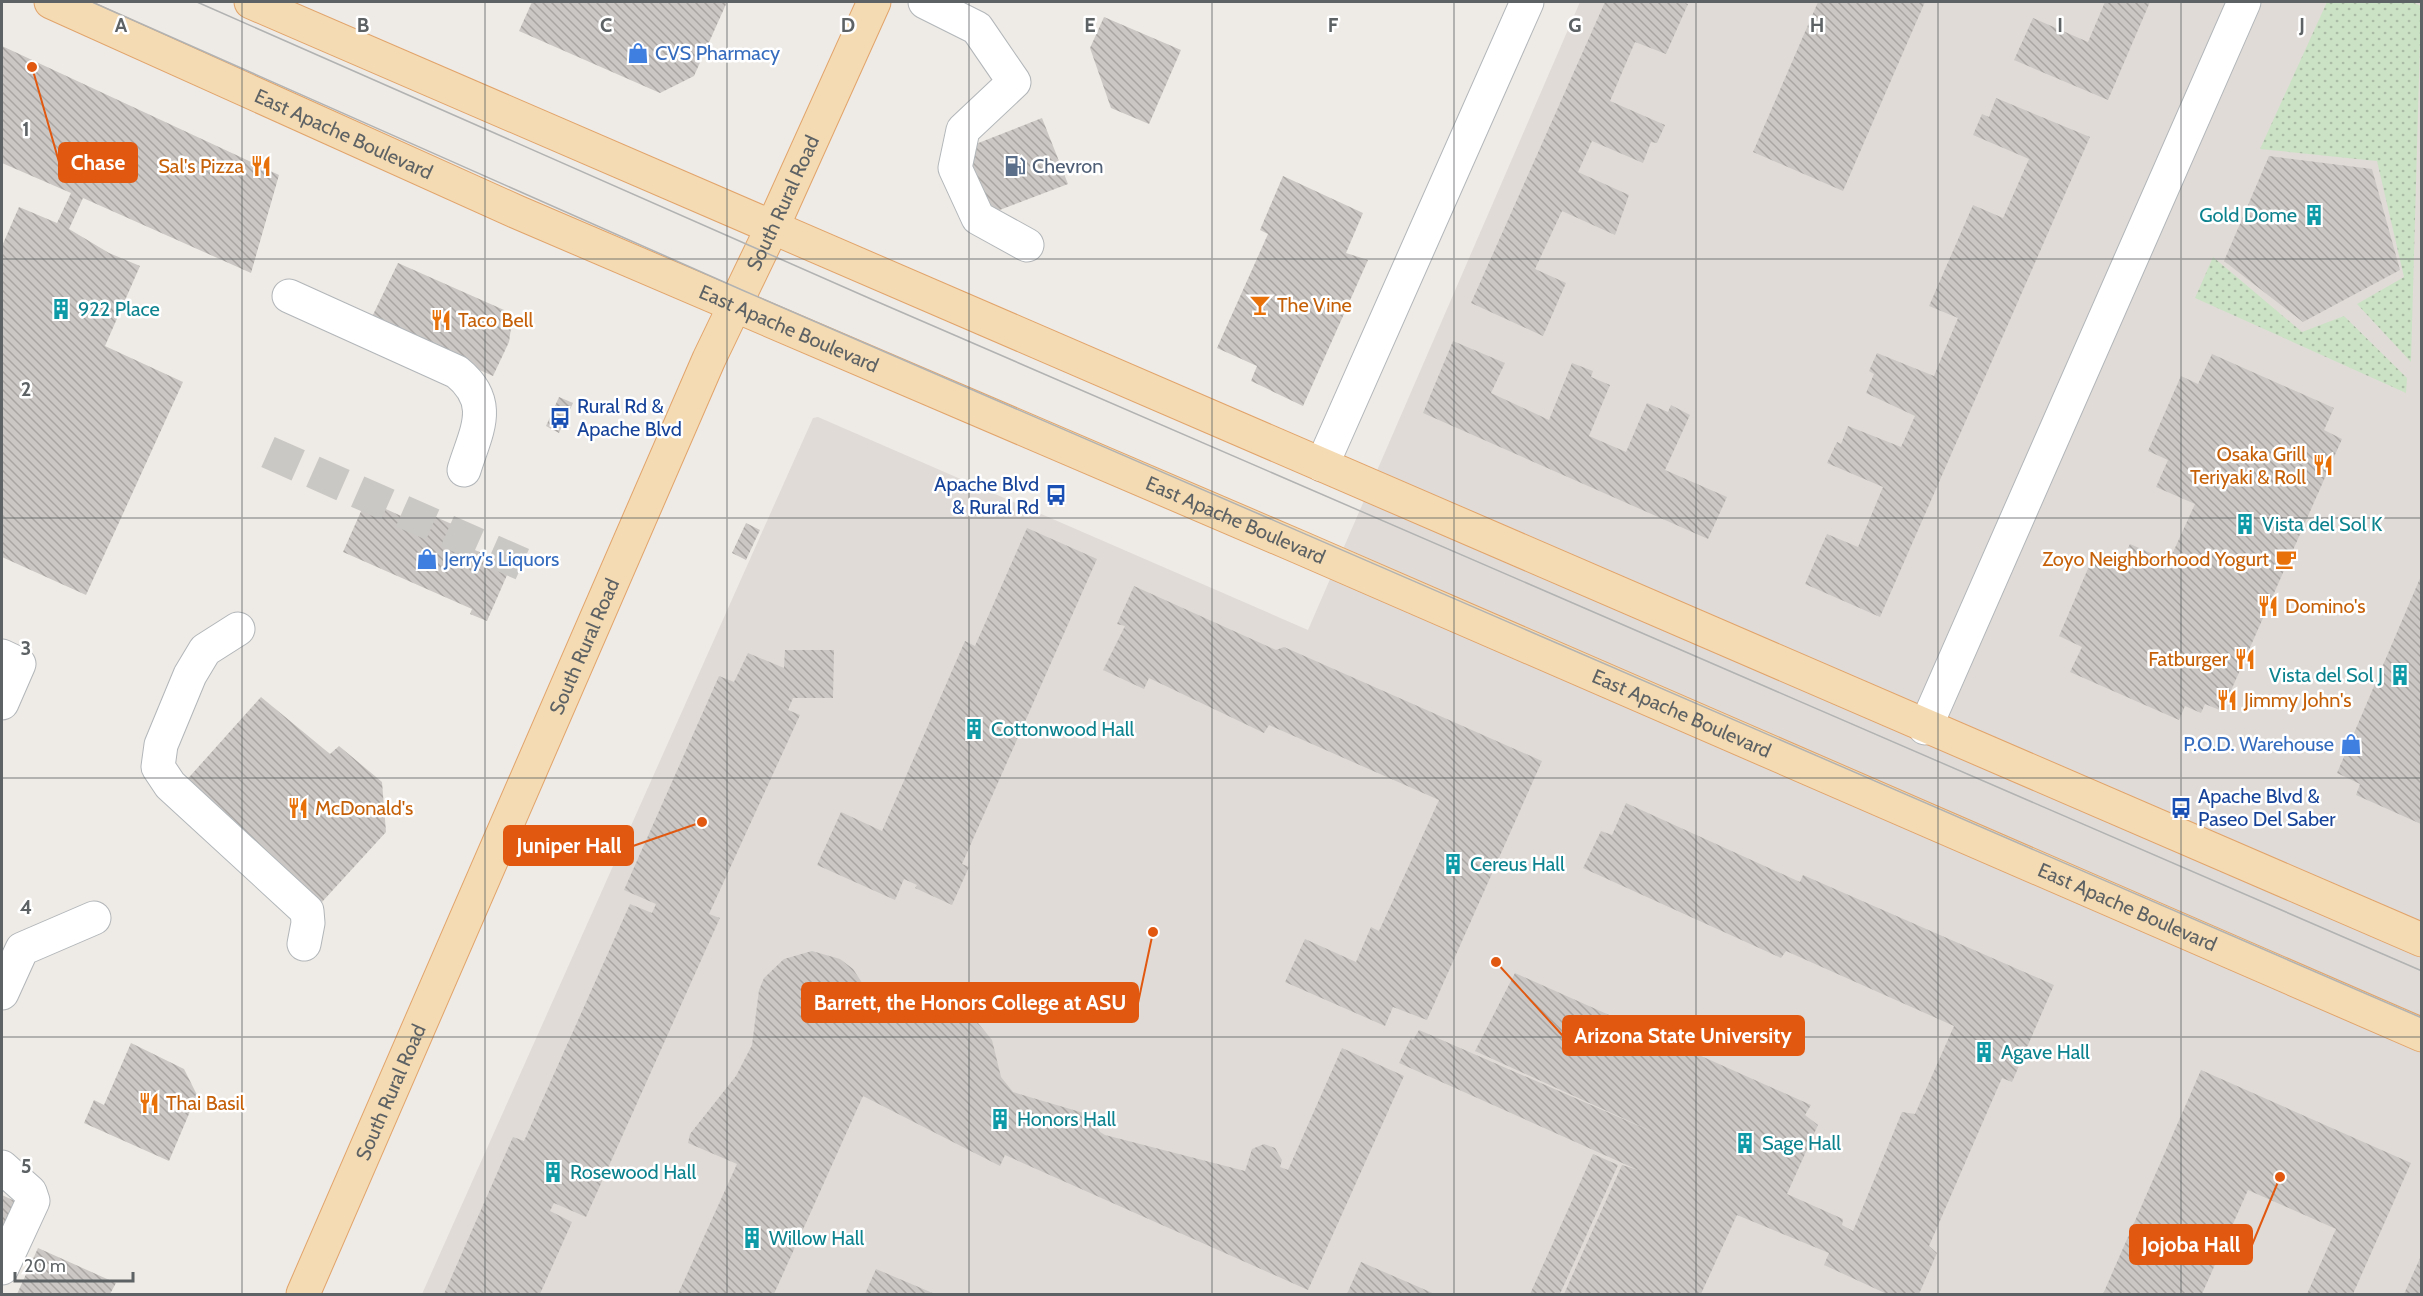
<svg xmlns="http://www.w3.org/2000/svg" width="2423" height="1296" font-family="Cabin,sans-serif">
	<defs>
		<pattern id="grass-dots" width="8" height="8" patternUnits="userSpaceOnUse" patternTransform="scale(1.5)"><rect width="8" height="8" fill="#cce2c5"/><path d="M2 2h.1M6 6h.1" fill="none" stroke="#a9bba4" stroke-width="1.8" stroke-linecap="round"/></pattern>
		<pattern id="building-back-hatch" width="6" height="6" patternUnits="userSpaceOnUse" patternTransform="scale(1.5)"><rect width="6" height="6" fill="#cbc7c4"/><path d="M-1 5l2 2M0 0l6 6M5-1l2 2" fill="none" stroke="#a8a5a3"/></pattern>
	</defs>
	<rect width="100%" height="100%" fill="#eeeae5"/>
	<!-- education -->
	<polygon fill="#e0dbd7" points="1580,2 2421,2 2421,1294 422,1294 813,418 818,417 1308,630"/>
	<!-- grass -->
	<g fill="url(#grass-dots)">
		<polygon points="2327,2 2412,2 2421,6 2411,362 2357,304 2404,277 2377,161 2260,149"/>
		<polygon points="2213,257 2302,332 2344,316 2407,378 2406,393 2195,298"/>
	</g>
	<!-- building -->
	<g fill="url(#building-back-hatch)">
		<polygon points="532,2 727,2 694,76 660,93 519,31"/>
		<polygon points="1605,2 1682,2 1688,4 1666,54 1635,42 1610,101 1665,125 1657,143 1651,142 1643,163 1592,141 1578,172 1629,195 1615,235 1562,211 1535,269 1566,283 1543,336 1471,303"/>
		<polygon points="1818,2 1925,2 1843,191 1753,152"/>
		<polygon points="2105,2 2150,2 2108,100 2014,60 2033,18 2088,42"/>
		<polygon points="1104,17 1181,50 1149,124 1111,108 1090,48"/>
		<polygon points="2,46 279,175 251,273 83,198 69,229 109,253 140,266 105,346 183,382 86,595 2,557 2,246 19,207 57,223 71,193 2,163"/>
		<polygon points="1996,98 2090,137 1880,617 1805,584 1827,534 1858,547 1883,487 1827,463 1837,442 1841,444 1848,426 1901,447 1915,416 1866,393 1874,374 1869,371 1877,353 1934,376 1958,318 1929,306 1973,205 2003,218 2029,159 1973,135 1982,114 1989,117"/>
		<polygon points="1042,118 1068,184 989,214 963,149"/>
		<polygon points="2269,156 2372,169 2400,270 2303,322 2224,261"/>
		<polygon points="1283,176 1363,213 1346,253 1368,260 1303,406 1251,381 1257,366 1217,348 1268,234 1260,230"/>
		<polygon points="398,263 504,310 510,318 511,328 509,342 493,376 370,321"/>
		<polygon points="1453,341 1505,363 1491,393 1549,420 1572,363 1593,371 1591,377 1610,385 1589,436 1626,452 1647,403 1668,412 1671,405 1690,415 1665,470 1727,497 1708,539 1423,413"/>
		<polygon points="2212,354 2334,408 2324,430 2342,439 2222,711 2205,704 2201,713 2185,706 2179,720 2070,672 2082,647 2059,636 2093,557 2118,568 2130,544 2169,561 2195,504 2156,487 2168,460 2148,451 2181,376 2198,384"/>
		<polygon points="559,397 573,403 559,433 546,426"/>
		<polygon points="366,500 410,520 416,508 456,526 450,539 511,566 487,621 470,614 472,609 343,552"/>
		<polygon points="746,523 760,530 746,560 732,553"/>
		<polygon points="1027,528 1097,559 962,864 969,867 952,905 915,888 917,885 904,879 895,900 817,865 841,812 882,831 965,641 975,646"/>
		<polygon points="2421,576 2421,824 2356,795 2360,784 2337,773"/>
		<polygon points="1134,586 1276,650 1284,647 1542,761 1427,1020 1393,1007 1385,1026 1285,982 1305,939 1356,962 1371,927 1379,931 1439,800 1269,725 1264,733 1149,678 1144,689 1103,670 1125,626 1117,624"/>
		<polygon points="785,650 834,650 833,698 793,698 788,710 800,715 709,914 720,918 586,1217 554,1203 550,1211 572,1222 540,1294 444,1294 513,1137 524,1141 630,904 652,913 656,904 624,890 719,676 734,682 748,653 784,668"/>
		<polygon points="261,697 330,754 339,746 382,782 386,832 322,902 183,784"/>
		<polygon points="1626,803 1800,882 1803,875 2054,985 2012,1082 2002,1078 1929,1246 1937,1253 1919,1294 1887,1294 1824,1265 1829,1253 1737,1215 1701,1294 1564,1294 1622,1165 1638,1170 1399,1063 1411,1038 1413,1040 1419,1030 1662,1136 1475,1051 1515,973 1811,1105 1805,1115 1818,1125 1787,1194 1843,1219 1842,1225 1853,1231 1902,1112 1915,1114 1954,1026 1786,951 1781,958 1583,868 1601,831 1612,835"/>
		<polygon points="812,951 840,959 853,969 874,1001 884,1010 895,1014 957,1015 978,1023 992,1040 1001,1077 1013,1092 1087,1114 1100,1132 1105,1135 1245,1171 1252,1149 1264,1144 1275,1148 1282,1160 1280,1167 1288,1170 1342,1048 1404,1076 1308,1290 1005,1155 1000,1166 863,1096 774,1294 678,1294 737,1164 688,1143 690,1134 736,1076 752,1045 759,990 764,978 784,959"/>
		<polygon points="131,1043 184,1069 197,1095 169,1161 84,1123 94,1100 104,1105"/>
		<polygon points="2201,1070 2411,1163 2353,1294 2307,1294 2336,1229 2248,1190 2202,1294 2103,1294"/>
		<polygon points="1593,1154 1618,1165 1560,1294 1530,1294"/>
		<polygon points="2,1195 21,1204 2,1247"/>
		<polygon points="38,1248 116,1283 110,1294 17,1294"/>
		<polygon points="2421,1256 2421,1294 2404,1294"/>
		<polygon points="1361,1262 1435,1294 1347,1294"/>
		<polygon points="876,1269 935,1294 865,1294"/>
	</g>
	<g fill="none" stroke-linecap="round" stroke-linejoin="round">
		<!-- minor-tunnel -->
		<polyline stroke="#cac8c5" stroke-width="33" stroke-dasharray="33 16" stroke-linecap="butt" points="268,452 531,568"/>
		<defs>
			<g id="minor">
				<polyline points="925,2 977,28 1014,82 963,130 955,168 978,218 1027,245"/>
				<path d="M289,296L457,372C495,403 476,431 464,470"/>
				<polyline points="1322,465 1527,2"/>
				<polyline points="238,629 205,650 190,675 161,745 158,767 170,785 307,911 308,923 304,944"/>
				<polyline points="2,656 19,664 2,703"/>
				<polyline points="1925,728 2244,2"/>
				<polyline points="2,993 22,949 94,918"/>
				<polyline points="2,1167 30,1192 33,1201 2,1268"/>
			</g>
			<g id="major">
				<path id="s1" d="M51,2L517,212L1299,547L2422,1035"/>
				<polyline points="251,2 2422,940"/>
				<path id="s2" d="M303,1294L709,359L773,226L874,2"/>
			</g>
		</defs>
		<!-- minor casing -->
		<use href="#minor" stroke="#b2b6b9" stroke-width="35"/>
		<!-- major casing -->
		<use href="#major" stroke="#e1a46b" stroke-width="35"/>
		<!-- minor -->
		<use href="#minor" stroke="#fff" stroke-width="33"/>
		<!-- major -->
		<use href="#major" stroke="#f5dbb3" stroke-width="33"/>
		<!-- tram -->
		<g stroke="#b1b2b2" stroke-width="1.5">
			<polyline points="92,2 742,290 2422,1018"/>
			<polyline points="197,2 871,299 2422,971"/>
		</g>
	</g>
	<!-- grid -->
	<path fill="none" stroke="#5d6264" stroke-width="1.5" stroke-opacity="0.55" d="M242,2V1294M485,2V1294M727,2V1294M969,2V1294M1212,2V1294M1454,2V1294M1696,2V1294M1938,2V1294M2181,2V1294M2,259H2422M2,518H2422M2,778H2422M2,1037H2422"/>
	<!-- icons -->
	<defs>
		<symbol id="shop-bare" viewBox="-9 -9 18 18"><path d="M-5-2.5h2.3a2.7 3.5 0 0 1 5.4 0H5L5.5 6h-11ZM-1.5-2.5h3a1.5 2.3 0 0 0-3 0Z" fill="#3f7fe0" stroke="#fff" stroke-width="2.5" paint-order="stroke"/></symbol>
		<symbol id="restaurant-bare" viewBox="-9 -9 18 18"><path d="M-5-6h1v4h1v-4h1v4h1v-4h1v5L-1.5 .5V6h-2V.5L-5-1ZM5-6V6H3V1.5H1.5Q1.5-4 5-6Z" fill="#e8710a" stroke="#fff" stroke-width="2.5" paint-order="stroke"/></symbol>
		<symbol id="fuel-bare" viewBox="-9 -9 18 18"><path d="M-5.5-6h7V0h2V4h1.3V-2.5L3-4.5l.8-.8L6-3V5H2.5V1h-1V6h-7ZM-4.2-4.7v3.2H.2V-4.7Z" fill="#5c6f8a" stroke="#fff" stroke-width="2.5" paint-order="stroke"/></symbol>
		<symbol id="building-bare" viewBox="-9 -9 18 18"><path d="M-4-6H4V6H1V3H-1V6H-4ZM-2.5-4.3h1.7v1.8h-1.7ZM.8-4.3h1.7v1.8H.8ZM-2.5-1h1.7V.8h-1.7ZM.8-1h1.7V.8H.8Z" fill="#0f9aa8" stroke="#fff" stroke-width="2.5" paint-order="stroke"/></symbol>
		<symbol id="bar-bare" viewBox="-9 -9 18 18"><path d="M-6-5H6L.8 .8V4.5H3.5V6h-7V4.5H-.8V.8Z" fill="#e8710a" stroke="#fff" stroke-width="2.5" paint-order="stroke"/></symbol>
		<symbol id="bus-bare" viewBox="-9 -9 18 18"><path d="M-5-6H5V4H4V6H2V4H-2V6H-4V4H-5ZM-3.5-4V0h7V-4ZM-3.5 1.2v1.5H-2V1.2ZM2 1.2v1.5H3.5V1.2Z" fill="#1a4fb4" stroke="#fff" stroke-width="2.5" paint-order="stroke"/></symbol>
		<symbol id="cafe-bare" viewBox="-9 -9 18 18"><path d="M-5.5-4.5H6V0H3Q3 3.5 0 3.5H-2.5Q-5.5 3.5-5.5 0ZM3-3.2v2h1.7v-2ZM-6 4.5H4V6H-6Z" fill="#e8710a" stroke="#fff" stroke-width="2.5" paint-order="stroke"/></symbol>
	</defs>
	<g fill-rule="evenodd">
		<use href="#shop-bare" x="623" y="38" width="30" height="30"/>
		<use href="#restaurant-bare" x="246" y="151" width="30" height="30"/>
		<use href="#fuel-bare" x="1000" y="151" width="30" height="30"/>
		<use href="#building-bare" x="2299" y="200" width="30" height="30"/>
		<use href="#bar-bare" x="1245" y="290" width="30" height="30"/>
		<use href="#building-bare" x="46" y="294" width="30" height="30"/>
		<use href="#restaurant-bare" x="426" y="305" width="30" height="30"/>
		<use href="#bus-bare" x="545" y="403" width="30" height="30"/>
		<use href="#restaurant-bare" x="2308" y="450" width="30" height="30"/>
		<use href="#bus-bare" x="1041" y="480" width="30" height="30"/>
		<use href="#building-bare" x="2230" y="509" width="30" height="30"/>
		<use href="#shop-bare" x="412" y="544" width="30" height="30"/>
		<use href="#cafe-bare" x="2271" y="544" width="30" height="30"/>
		<use href="#restaurant-bare" x="2253" y="591" width="30" height="30"/>
		<use href="#restaurant-bare" x="2230" y="644" width="30" height="30"/>
		<use href="#building-bare" x="2385" y="660" width="30" height="30"/>
		<use href="#restaurant-bare" x="2212" y="685" width="30" height="30"/>
		<use href="#building-bare" x="959" y="714" width="30" height="30"/>
		<use href="#shop-bare" x="2336" y="729" width="30" height="30"/>
		<use href="#restaurant-bare" x="283" y="793" width="30" height="30"/>
		<use href="#bus-bare" x="2166" y="793" width="30" height="30"/>
		<use href="#building-bare" x="1438" y="849" width="30" height="30"/>
		<use href="#building-bare" x="1969" y="1037" width="30" height="30"/>
		<use href="#restaurant-bare" x="134" y="1088" width="30" height="30"/>
		<use href="#building-bare" x="985" y="1104" width="30" height="30"/>
		<use href="#building-bare" x="1730" y="1128" width="30" height="30"/>
		<use href="#building-bare" x="538" y="1157" width="30" height="30"/>
		<use href="#building-bare" x="737" y="1223" width="30" height="30"/>
	</g>
	<g text-anchor="middle" stroke-width="5" stroke-linejoin="round" paint-order="stroke">
		<!-- shop labels -->
		<g font-size="20" fill="#366cbe" stroke="#fff" text-anchor="start">
			<text x="655" y="60">CVS Pharmacy</text>
			<text x="444" y="566">Jerry's Liquors</text>
			<text x="2334" y="751" text-anchor="end">P.O.D. Warehouse</text>
		</g>
		<!-- street labels -->
		<g font-size="20" fill="#5d6264" stroke="#fff">
			<text dy="7" stroke="none"><textPath href="#s1" startOffset="321">East Apache Boulevard</textPath></text>
			<text dy="7" stroke="none"><textPath href="#s2" startOffset="1192">South Rural Road</textPath></text>
			<text dy="7" stroke="none"><textPath href="#s1" startOffset="807">East Apache Boulevard</textPath></text>
			<text dy="7" stroke="none"><textPath href="#s1" startOffset="1293">East Apache Boulevard</textPath></text>
			<text dy="7" stroke="none"><textPath href="#s2" startOffset="706">South Rural Road</textPath></text>
			<text dy="7" stroke="none"><textPath href="#s1" startOffset="1779">East Apache Boulevard</textPath></text>
			<text dy="7" stroke="none"><textPath href="#s1" startOffset="2265">East Apache Boulevard</textPath></text>
			<text dy="7" stroke="none"><textPath href="#s2" startOffset="220">South Rural Road</textPath></text>
		</g>
		<!-- food labels -->
		<g font-size="20" fill="#c56008" stroke="#fff" text-anchor="start">
			<text x="244" y="173" text-anchor="end">Sal's Pizza</text>
			<text x="1277" y="312">The Vine</text>
			<text x="458" y="327">Taco Bell</text>
			<text x="2306" y="461" text-anchor="end">Osaka Grill<tspan x="2306" dy="23">Teriyaki &amp; Roll</tspan></text>
			<text x="2269" y="566" text-anchor="end">Zoyo Neighborhood Yogurt</text>
			<text x="2285" y="613">Domino's</text>
			<text x="2228" y="666" text-anchor="end">Fatburger</text>
			<text x="2244" y="707">Jimmy John's</text>
			<text x="315" y="815">McDonald's</text>
			<text x="166" y="1110">Thai Basil</text>
		</g>
		<!-- service labels -->
		<g font-size="20" fill="#4e5e75" stroke="#fff" text-anchor="start">
			<text x="1032" y="173">Chevron</text>
		</g>
		<!-- culture labels -->
		<g font-size="20" fill="#0d838f" stroke="#fff" text-anchor="start">
			<text x="2297" y="222" text-anchor="end">Gold Dome</text>
			<text x="78" y="316">922 Place</text>
			<text x="2262" y="531">Vista del Sol K</text>
			<text x="2383" y="682" text-anchor="end">Vista del Sol J</text>
			<text x="991" y="736">Cottonwood Hall</text>
			<text x="1470" y="871">Cereus Hall</text>
			<text x="2001" y="1059">Agave Hall</text>
			<text x="1017" y="1126">Honors Hall</text>
			<text x="1762" y="1150">Sage Hall</text>
			<text x="570" y="1179">Rosewood Hall</text>
			<text x="769" y="1245">Willow Hall</text>
		</g>
		<!-- transit labels -->
		<g font-size="20" fill="#164399" stroke="#fff" text-anchor="start">
			<text x="577" y="413">Rural Rd &amp;<tspan x="577" dy="23">Apache Blvd</tspan></text>
			<text x="1039" y="491" text-anchor="end">Apache Blvd<tspan x="1039" dy="23">&amp; Rural Rd</tspan></text>
			<text x="2198" y="803">Apache Blvd &amp;<tspan x="2198" dy="23">Paseo Del Saber</tspan></text>
		</g>
	</g>
	<g font-size="20" text-anchor="middle" font-weight="bold" fill="#5d6264" stroke="#fff" stroke-width="5" stroke-linejoin="round" paint-order="stroke">
		<text x="121" y="32">A</text>
		<text x="363" y="32">B</text>
		<text x="606" y="32">C</text>
		<text x="848" y="32">D</text>
		<text x="1090" y="32">E</text>
		<text x="1333" y="32">F</text>
		<text x="1575" y="32">G</text>
		<text x="1817" y="32">H</text>
		<text x="2060" y="32">I</text>
		<text x="2302" y="32">J</text>
		<text x="26" y="136">1</text>
		<text x="26" y="396">2</text>
		<text x="26" y="655">3</text>
		<text x="26" y="914">4</text>
		<text x="26" y="1173">5</text>
	</g>
	<!-- callouts -->
	<path fill="none" stroke="#e15910" stroke-width="2" d="M32 67L59 162M702 822L633 846M1153 932L1138 1003M1496 962L1563 1036M2280 1177L2252 1245"/>
	<g fill="#e15910" stroke="#fff" stroke-width="2">
		<circle cx="32" cy="67" r="6"/>
		<circle cx="702" cy="822" r="6"/>
		<circle cx="1153" cy="932" r="6"/>
		<circle cx="1496" cy="962" r="6"/>
		<circle cx="2280" cy="1177" r="6"/>
	</g>
	<g fill="#e15910" stroke="#e15910" stroke-width="2">
		<rect x="59" y="143" width="78" height="39" rx="6"/>
		<rect x="504" y="826" width="129" height="39" rx="6"/>
		<rect x="802" y="983" width="336" height="39" rx="6"/>
		<rect x="1563" y="1016" width="241" height="39" rx="6"/>
		<rect x="2130" y="1225" width="122" height="39" rx="6"/>
	</g>
	<g font-size="21" text-anchor="middle" font-weight="bold" fill="#fff">
		<text x="98" y="170">Chase</text>
		<text x="569" y="853">Juniper Hall</text>
		<text x="970" y="1010">Barrett, the Honors College at ASU</text>
		<text x="1683" y="1043">Arizona State University</text>
		<text x="2191" y="1252">Jojoba Hall</text>
	</g>
	<!-- border -->
	<rect width="2423" height="1296" fill="none" stroke="#5d6264" stroke-width="6"/>
	<!-- scale -->
	<path d="M15 1272v9h118v-9" fill="none" stroke="#5d6264" stroke-width="3"/>
	<text x="24" y="1272" font-size="18" fill="#5d6264" stroke="#ffffff" stroke-width="4.5" paint-order="stroke">20 m</text>
</svg>
